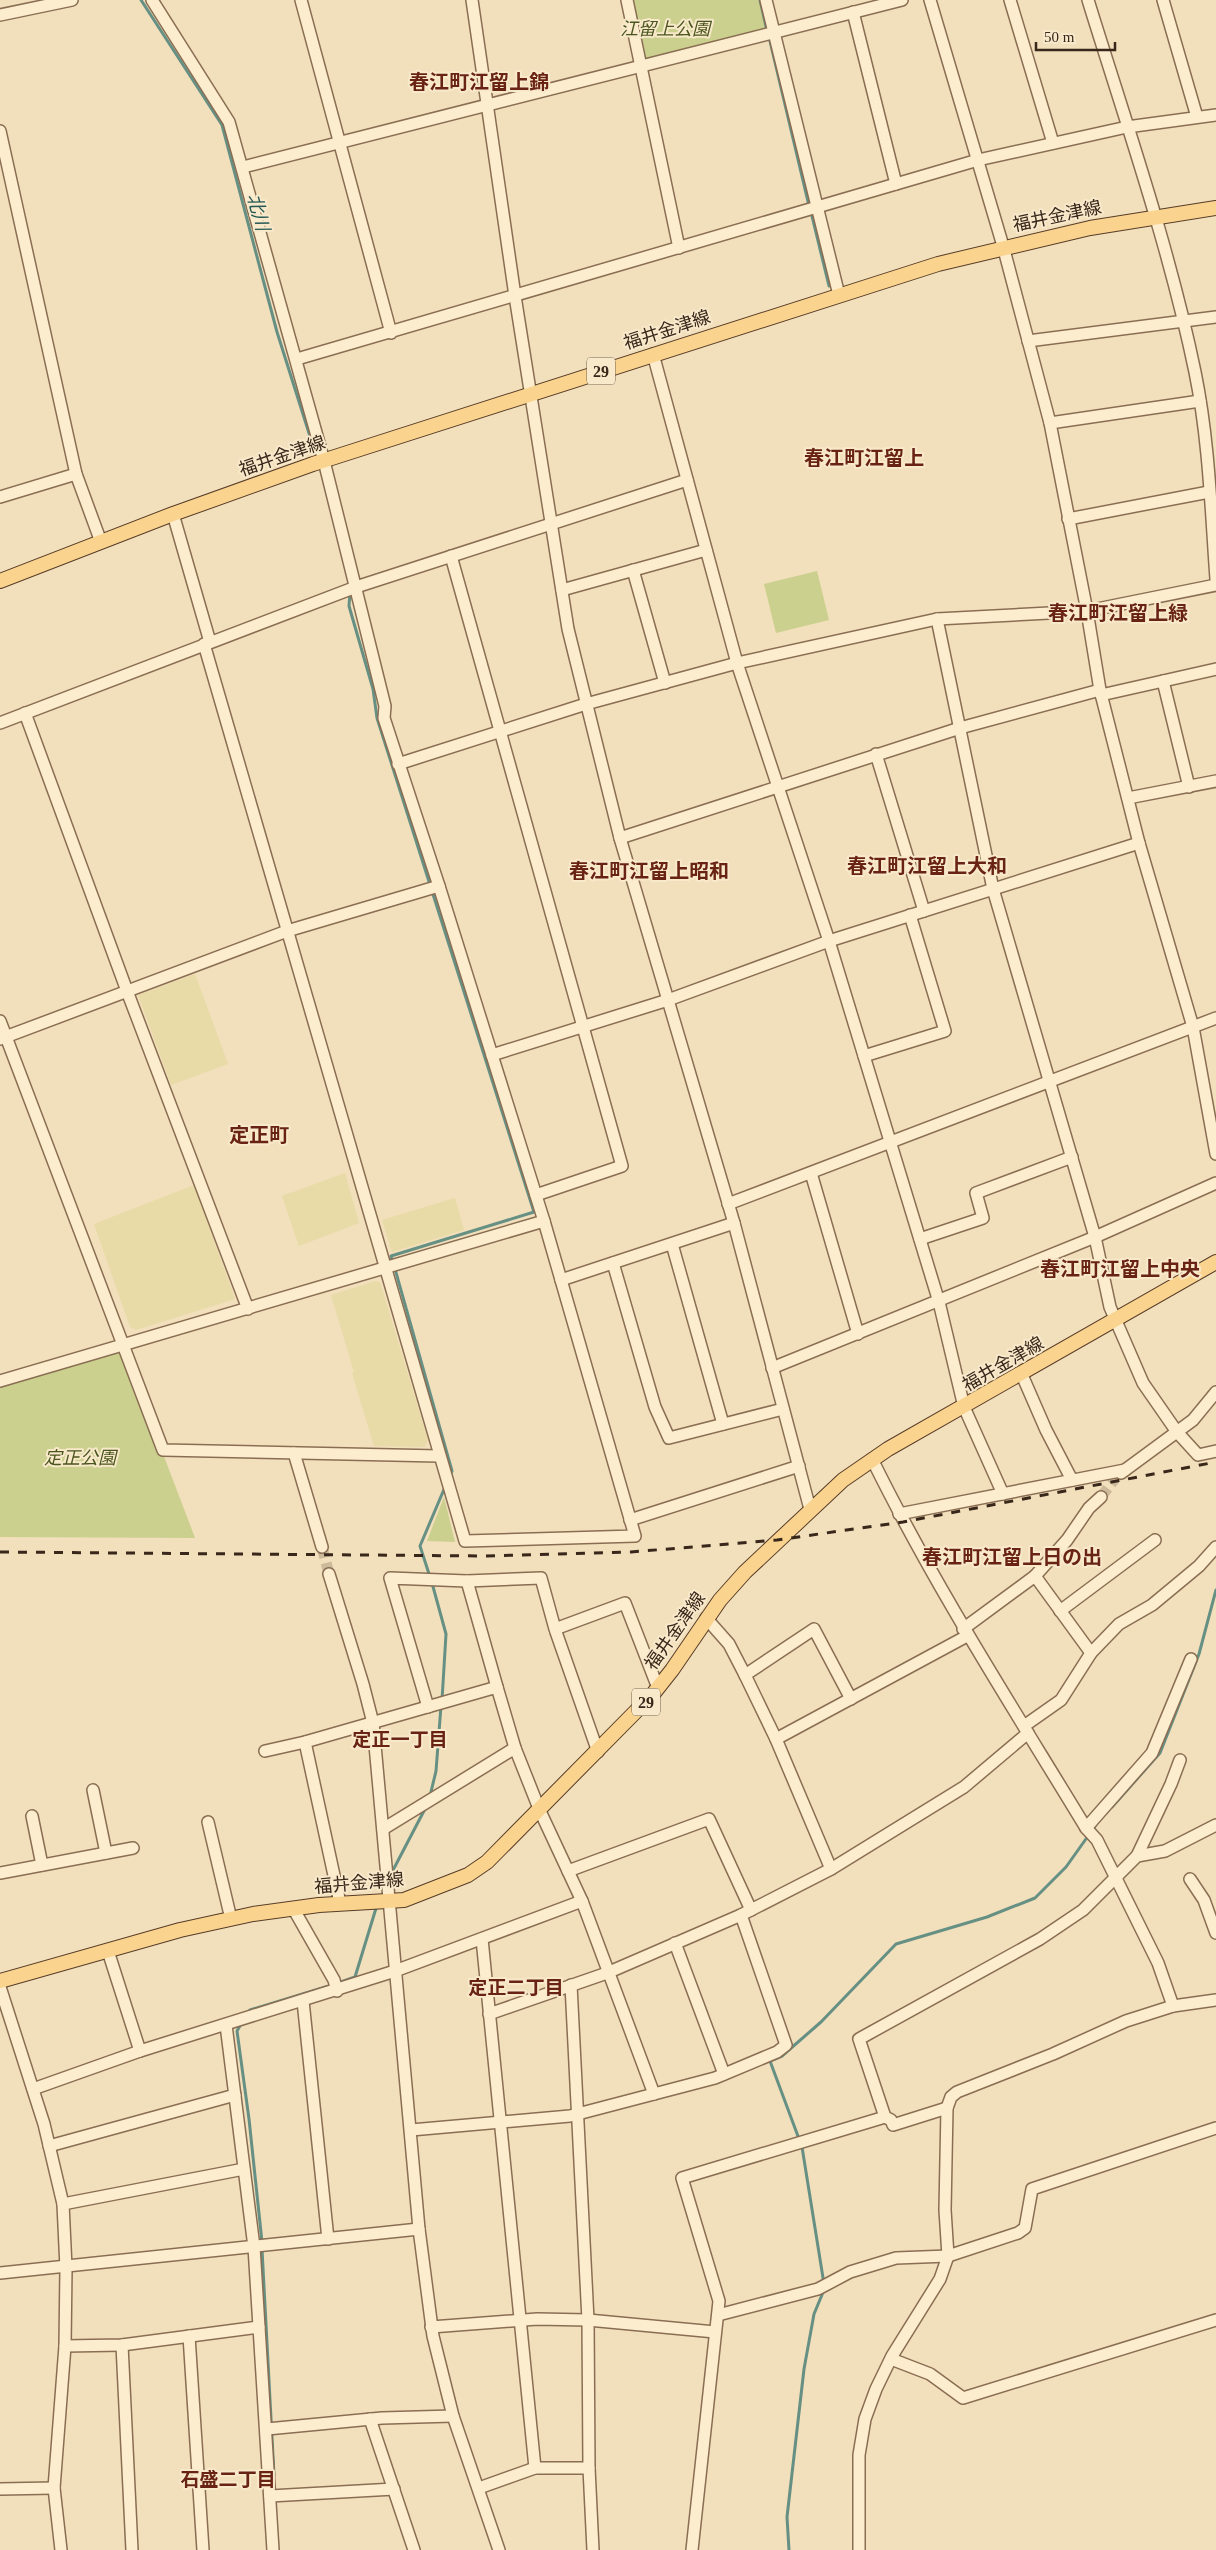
<svg xmlns="http://www.w3.org/2000/svg" width="1216" height="2550" font-family="'Times New Roman','Noto Sans JP',serif">
	<rect width="100%" height="100%" fill="#f2dfbb"/>
	<!-- farmland -->
	<g fill="#e8dba7">
		<polygon points="195,974 228,1064 171,1085 138,995"/>
		<polygon points="345,1173 359,1223 299,1246 282,1196"/>
		<polygon points="194,1185 235,1299 136,1330 130,1327 94,1224"/>
		<polygon points="455,1198 464,1230 392,1252 382,1220"/>
		<polygon points="376,1281 380,1282 428,1440 425,1447 374,1446 352,1373 354,1372 331,1295"/>
	</g>
	<!-- green -->
	<g fill="#cbd08e">
		<polygon points="627,0 766,0 774,32 640,65"/>
		<polygon points="817,571 829,620 776,633 764,584"/>
		<polygon points="122,1346 195,1538 0,1537 0,1381"/>
		<polygon points="444,1497 455,1542 427,1541"/>
	</g>
	<g fill="none" stroke-linecap="round" stroke-linejoin="round">
		<!-- stream -->
		<g stroke="#669084" stroke-width="3">
			<polyline points="141,0 222,125 277,332 314,449"/>
			<polyline points="760,0 767,31"/>
			<polyline points="769,37 809,206"/>
			<polyline points="811,212 829,286"/>
			<polyline points="350,592 349,606 373,689 377,718 534,1212 391,1256 393,1263"/>
			<polyline points="395,1269 452,1471 449,1477"/>
			<polyline points="430,1577 420,1546 445,1487"/>
			<polyline points="432,1583 446,1634 442,1700"/>
			<polyline points="430,1796 436,1771 441,1706"/>
			<polyline points="1112,1807 1160,1753 1199,1654 1216,1590"/>
			<polyline points="391,1874 426,1807"/>
			<polyline points="338,1983 355,1977 377,1905"/>
			<polyline points="247,2014 250,2010 332,1985"/>
			<polyline points="241,2024 237,2031 249,2119 262,2242"/>
			<polyline points="262,2249 274,2475"/>
			<polyline points="824,2284 802,2147 770,2061 782,2056 821,2022 896,1944 987,1917 1035,1898 1066,1867 1098,1822"/>
			<polyline points="789,2550 787,2517 804,2369 814,2314 824,2290"/>
		</g>
		<!-- minor-tunnel -->
		<g stroke="#cdba9b" stroke-width="11" stroke-dasharray="11 5.5" stroke-linecap="butt">
			<polyline points="1101,1497 1117,1476"/>
			<polyline points="322,1547 329,1574"/>
		</g>
		<defs>
			<g id="minor">
				<polyline points="152,0 229,122 324,461 385,706 384,718 439,886 544,1221 635,1536 465,1541 204,644"/>
				<polyline points="301,0 391,333"/>
				<polyline points="472,0 515,296 568,629 620,838 734,1223 810,1509"/>
				<polyline points="627,0 679,248"/>
				<polyline points="766,0 839,295"/>
				<polyline points="930,0 1003,246 1050,423 1087,611 1100,690 1139,843 1193,1027 1216,1154"/>
				<polyline points="1010,0 1053,143"/>
				<path d="M1088,0C1126,123 1169,246 1195,372C1209,440 1211,510 1216,579"/>
				<polyline points="1163,0 1197,117"/>
				<polyline points="853,12 896,184"/>
				<polyline points="0,15 72,0"/>
				<polyline points="0,131 76,474 101,542"/>
				<polyline points="243,167 902,0"/>
				<polyline points="1028,341 1216,317"/>
				<polyline points="653,354 737,663 829,941 939,1302 964,1407 1003,1494"/>
				<polyline points="297,359 978,160 1127,127 1216,115"/>
				<polyline points="1050,423 1200,401"/>
				<polyline points="0,497 76,474"/>
				<polyline points="173,514 210,642"/>
				<polyline points="1068,519 1209,492"/>
				<polyline points="451,556 622,1166 536,1195"/>
				<polyline points="633,570 665,683"/>
				<polyline points="562,590 706,550"/>
				<polyline points="937,619 993,889 1095,1237 1110,1307 1143,1383 1177,1432 1198,1455 1216,1451"/>
				<polyline points="1163,681 1189,787"/>
				<polyline points="1101,695 1216,669"/>
				<polyline points="25,713 127,991 248,1309"/>
				<polyline points="0,723 356,587 687,480"/>
				<polyline points="876,754 924,911"/>
				<polyline points="398,764 586,704 737,663 937,619 1087,611 1216,585"/>
				<polyline points="1128,798 1216,781"/>
				<polyline points="620,838 960,728 1100,690"/>
				<polyline points="0,1021 163,1450 439,1456"/>
				<polyline points="0,1039 287,931 439,886"/>
				<polyline points="492,1055 668,1000 829,941 1139,843"/>
				<polyline points="864,1056 945,1031 910,915"/>
				<polyline points="811,1173 858,1334"/>
				<polyline points="728,1204 1216,1018"/>
				<polyline points="920,1239 983,1218 976,1193 1072,1157"/>
				<polyline points="672,1244 723,1424"/>
				<polyline points="613,1263 655,1407 669,1438 783,1409"/>
				<polyline points="561,1280 734,1223"/>
				<polyline points="772,1368 1095,1237 1216,1183"/>
				<polyline points="1022,1375 1046,1430 1072,1480"/>
				<polyline points="0,1381 544,1221"/>
				<polyline points="294,1453 322,1547"/>
				<path d="M872,1459C935,1587 1012,1706 1086,1828L1097,1840L1158,1963L1173,2006"/>
				<polyline points="1121,1473 1193,1420 1216,1392"/>
				<polyline points="899,1514 1125,1470"/>
				<polyline points="630,1520 799,1466"/>
				<polyline points="329,1574 363,1684 373,1723 419,2229 433,2336 453,2416 499,2550"/>
				<polyline points="1035,1576 1091,1653"/>
				<polyline points="467,1581 497,1687"/>
				<polyline points="1060,1611 1155,1540"/>
				<polyline points="706,1618 729,1644 745,1675 776,1739 831,1869"/>
				<polyline points="963,1629 1035,1576 1067,1540 1089,1508 1101,1497"/>
				<polyline points="556,1632 598,1752"/>
				<polyline points="745,1675 814,1629 851,1699"/>
				<polyline points="428,1707 390,1578 467,1581 541,1578 555,1629 625,1603 658,1688"/>
				<polyline points="1024,1726 1061,1700 1091,1653 1119,1624 1152,1605 1199,1566 1216,1547"/>
				<polyline points="776,1739 967,1636"/>
				<polyline points="305,1742 340,1903"/>
				<polyline points="265,1751 305,1742 497,1687 515,1748 540,1811 582,1901 654,2094"/>
				<polyline points="93,1790 106,1853"/>
				<polyline points="32,1816 42,1865"/>
				<polyline points="208,1822 231,1919"/>
				<polyline points="1086,1828 1152,1753 1191,1659"/>
				<polyline points="383,1829 515,1748"/>
				<polyline points="1137,1856 1171,1784 1180,1760"/>
				<polyline points="568,1871 709,1819 751,1910"/>
				<polyline points="0,1873 133,1848"/>
				<polyline points="1190,1879 1204,1900 1216,1933"/>
				<polyline points="293,1908 334,1980 337,1991"/>
				<polyline points="482,1939 535,2468"/>
				<polyline points="675,1943 724,2074"/>
				<polyline points="108,1951 140,2051"/>
				<polyline points="571,1985 588,2320 589,2468 593,2550"/>
				<polyline points="0,1987 44,2124 63,2204 66,2268 65,2346 54,2488 61,2550"/>
				<polyline points="303,2001 328,2239"/>
				<polyline points="489,2014 607,1973 741,1915 831,1869 964,1787 1028,1733"/>
				<polyline points="226,2025 254,2247 259,2327"/>
				<polyline points="33,2089 140,2051 395,1971 582,1901"/>
				<polyline points="947,2108 893,2125 891,2120 885,2117 859,2039 1040,1939 1083,1910 1137,1856 1165,1851 1216,1825"/>
				<polyline points="411,2130 570,2116 715,2078 777,2052 786,2045 741,1915"/>
				<polyline points="49,2146 235,2095"/>
				<polyline points="63,2204 244,2169"/>
				<polyline points="0,2273 419,2229"/>
				<polyline points="718,2315 818,2289 850,2272 896,2258 948,2256 1018,2233 1025,2228 1032,2189 1216,2128"/>
				<polyline points="431,2327 537,2319 588,2320 715,2332"/>
				<polyline points="189,2336 203,2550"/>
				<polyline points="122,2345 132,2550"/>
				<polyline points="65,2346 122,2345 259,2327 273,2550"/>
				<polyline points="891,2359 930,2374 963,2398 1216,2320"/>
				<polyline points="370,2419 414,2550"/>
				<polyline points="267,2429 382,2418 453,2416"/>
				<polyline points="479,2488 535,2468 589,2468"/>
				<polyline points="0,2489 54,2488"/>
				<polyline points="270,2496 394,2489"/>
				<polyline points="692,2550 719,2301 682,2178 885,2117"/>
				<polyline points="859,2550 859,2455 865,2419 876,2389 892,2356 940,2279 948,2256 945,2210 947,2108 951,2097 957,2092 1053,2054 1126,2021 1173,2006 1216,2000"/>
			</g>
			<g id="major">
				<polyline points="0,581 173,514 313,464 938,264 1090,228 1216,208"/>
				<polyline points="0,1981 180,1930 253,1914 319,1905 404,1900 468,1875 487,1862 653,1694 672,1670 720,1600 745,1572 843,1480 888,1449 1216,1262"/>
			</g>
		</defs>
		<!-- minor casing -->
		<use href="#minor" stroke="#8a6e53" stroke-width="14"/>
		<!-- major casing -->
		<use href="#major" stroke="#573c28" stroke-width="16"/>
		<!-- minor -->
		<use href="#minor" stroke="#fcedce" stroke-width="11"/>
		<!-- major -->
		<use href="#major" stroke="#fad48e" stroke-width="14"/>
		<!-- rail -->
		<polyline stroke="#38271a" stroke-width="3" stroke-dasharray="9 9" stroke-linecap="butt" points="0,1552 485,1556 631,1552 777,1540 903,1522 1216,1462"/>
	</g>
	<g text-anchor="middle" stroke-width="4" stroke-linejoin="round" paint-order="stroke">
		<!-- shield labels -->
		<g fill="#f9e9cb" stroke="#72614f" stroke-width="1">
			<rect x="587" y="357.5" width="28" height="27" rx="4"/>
			<rect x="632" y="1688.5" width="28" height="27" rx="4"/>
		</g>
		<g font-size="16" font-weight="bold" fill="#38271a">
			<text x="601" y="377">29</text>
			<text x="646" y="1708">29</text>
		</g>
		<!-- park labels -->
		<g font-size="18" font-style="italic" fill="#4b561e" stroke="#f9e9cb">
			<text x="665" y="35">江留上公園</text>
			<text x="80" y="1464">定正公園</text>
		</g>
		<!-- street labels -->
		<g font-size="18" fill="#38271a" stroke="#f9e9cb">
			<text transform="translate(1057 216) rotate(-12)" y="6">福井金津線</text>
			<text transform="translate(667 330) rotate(-18)" y="6">福井金津線</text>
			<text transform="translate(282 456) rotate(-19)" y="6">福井金津線</text>
			<text transform="translate(1003 1364) rotate(-30)" y="6">福井金津線</text>
			<text transform="translate(675 1631) rotate(-55)" y="6">福井金津線</text>
			<text transform="translate(359 1883) rotate(-5)" y="6">福井金津線</text>
		</g>
		<!-- water labels -->
		<g font-size="19" font-style="italic" fill="#275954" stroke="#f9e9cb">
			<text transform="translate(259 212) rotate(75)" y="7">北川</text>
		</g>
		<!-- neighbourhood labels -->
		<g font-size="19" font-weight="bold" fill="#682315" stroke="#f9e9cb">
			<text x="400" y="1746">定正一丁目</text>
			<text x="516" y="1994">定正二丁目</text>
			<text x="228" y="2486">石盛二丁目</text>
		</g>
		<!-- quarter labels -->
		<g font-size="20" font-weight="bold" fill="#682315" stroke="#f9e9cb">
			<text x="479" y="89">春江町江留上錦</text>
			<text x="864" y="465">春江町江留上</text>
			<text x="1118" y="620">春江町江留上緑</text>
			<text x="927" y="873">春江町江留上大和</text>
			<text x="649" y="878">春江町江留上昭和</text>
			<text x="259" y="1142">定正町</text>
			<text x="1120" y="1276">春江町江留上中央</text>
			<text x="1012" y="1564">春江町江留上日の出</text>
		</g>
	</g>
	<!-- scale -->
	<path d="M1036 42v8h79v-8" fill="none" stroke="#38271a" stroke-width="2.5"/>
	<text x="1044" y="42" font-size="15" fill="#38271a" stroke="#f9e9cb" stroke-width="4" paint-order="stroke">50 m</text>
</svg>
